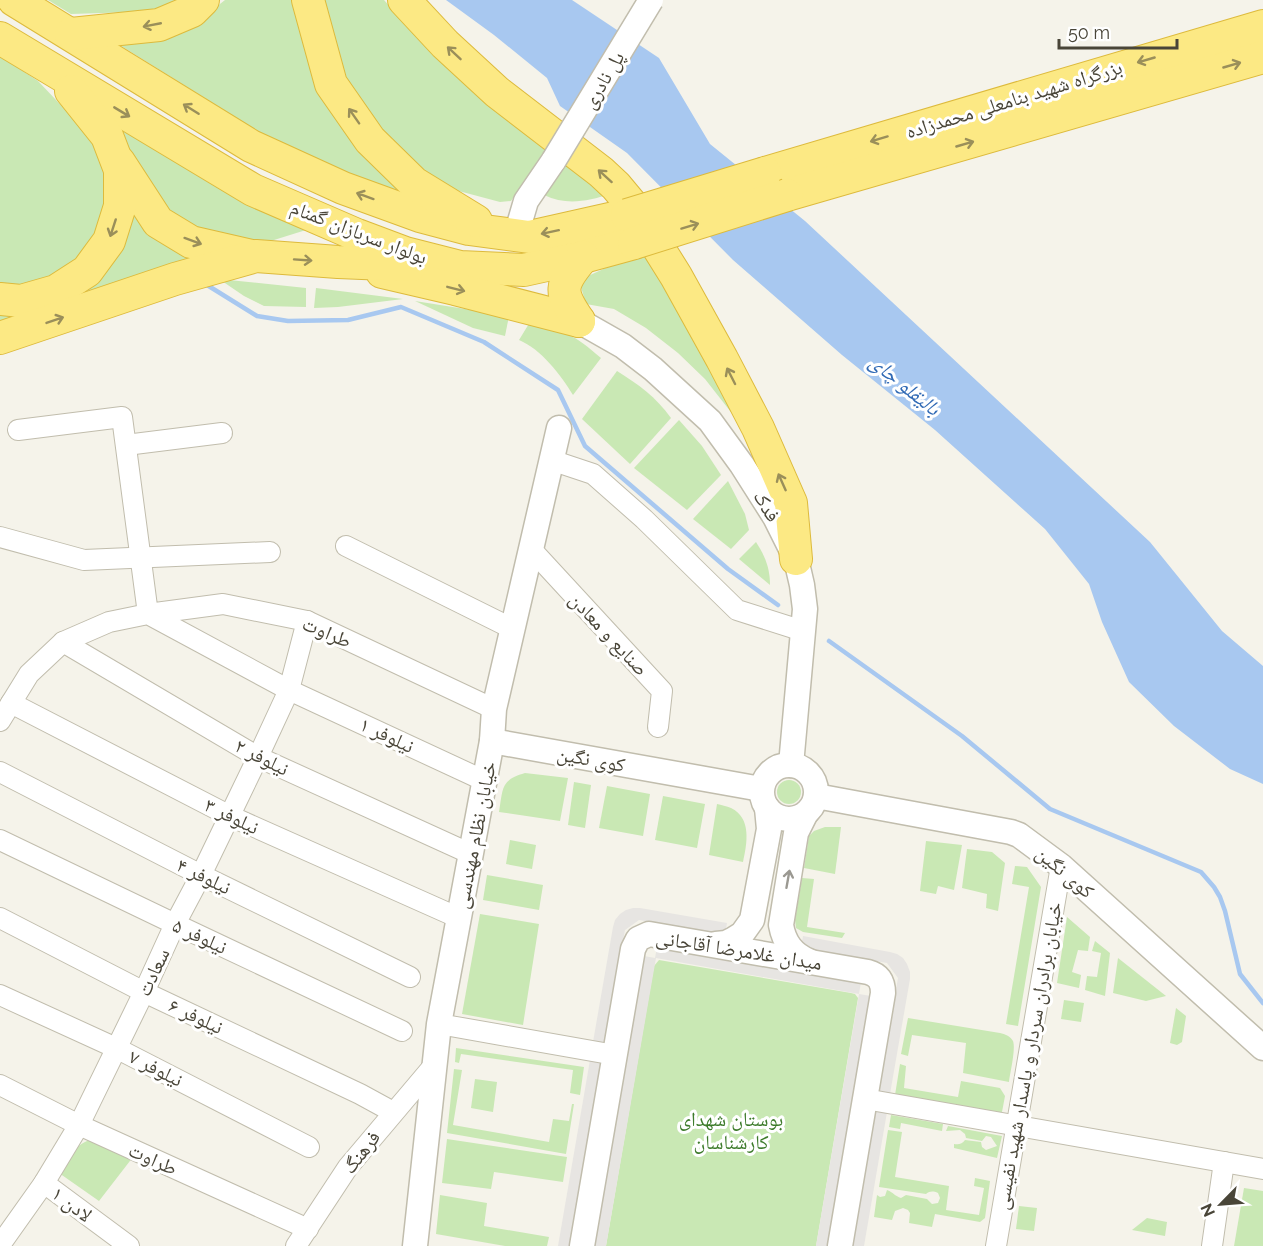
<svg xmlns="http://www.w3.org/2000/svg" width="1263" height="1246" font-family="Raleway,'Noto Naskh Arabic',sans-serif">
	<rect width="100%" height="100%" fill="#f5f3ea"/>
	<!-- green -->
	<g fill="#c9e8b4">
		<polygon points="48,0 178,0 164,8 134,12 71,14"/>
		<polygon points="225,0 295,0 360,150 402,194 345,172 261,133 110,39 201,19"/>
		<polygon points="321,0 384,0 439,61 548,146 511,201 500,202 455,190 424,171 381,130 342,76"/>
		<polygon points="0,56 38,81 76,121 94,145 105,173 106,203 97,232 80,257 55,276 24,285 0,284"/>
		<polygon points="99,111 244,204 306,230 0,325 0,313 118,244"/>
		<path d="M564,157L611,194C587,201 567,206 544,195Z"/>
		<polygon points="655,254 734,416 705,379 678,353 646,328 614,309 586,304 581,287 588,276 610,266"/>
		<polygon points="219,279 306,288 306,307 264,306 244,296"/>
		<polygon points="316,288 403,299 338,307 314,308"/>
		<polygon points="415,301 509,316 505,336 473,328"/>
		<path d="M530,322C563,330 575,335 601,358L573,395C561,375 541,349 519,340Z"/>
		<path d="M617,371C638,384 656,397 671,418L630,464L582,419Z"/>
		<polygon points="679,420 702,446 721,475 687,510 634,468"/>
		<polygon points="728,481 745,514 749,530 731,549 693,519"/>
		<path d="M756,542C765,556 770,568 770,585L739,559Z"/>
		<path d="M525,773L568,778L560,821L499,812C503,789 500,780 525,773Z"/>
		<circle cx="789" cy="792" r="12"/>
		<polygon points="574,782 591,785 585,828 568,825"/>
		<polygon points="607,786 650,794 643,836 599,828"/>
		<polygon points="663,796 705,804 697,848 655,840"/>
		<path d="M717,804C721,805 727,806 731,808C752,818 747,844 743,862L709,855Z"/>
		<polygon points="825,827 841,827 835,874 804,868 809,836 814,831"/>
		<polygon points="510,840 536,845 532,869 506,864"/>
		<polygon points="926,841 962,845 954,890 938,886 936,894 920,891"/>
		<polygon points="967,849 992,852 1005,863 998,911 986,908 987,894 962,888"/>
		<polygon points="1015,866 1027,867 1041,887 1018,1026 1006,1024 1029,887 1012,884"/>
		<polygon points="487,875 543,885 539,910 483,900"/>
		<polygon points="802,878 814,879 807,927 845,933 842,938 803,932 796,928 795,920"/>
		<polygon points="480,914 539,924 523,1025 462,1014"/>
		<polygon points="1067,917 1090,937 1088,951 1078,950 1072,972 1081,975 1079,988 1057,983"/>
		<polygon points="1095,941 1110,953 1105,996 1085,990 1087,976 1097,977 1101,953 1092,951"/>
		<polygon points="1118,958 1166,996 1146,1001 1113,993"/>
		<polygon points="659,960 851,993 855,994 858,998 816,1246 606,1246 654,966"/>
		<polygon points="1064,1000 1084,1003 1081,1022 1061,1019"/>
		<polygon points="1176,1008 1186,1016 1182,1042 1177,1045 1170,1043"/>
		<path d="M908,1018L1000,1033C1005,1034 1010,1036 1013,1041C1016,1049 1010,1073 1009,1082L963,1073L966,1043L912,1035L908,1056L901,1054Z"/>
		<polygon points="456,1048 584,1067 580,1095 570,1093 573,1070 461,1054 459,1063 455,1062"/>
		<polygon points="900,1064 906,1066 904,1088 958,1097 961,1081 1000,1088 1005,1096 1002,1112 996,1116 895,1095"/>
		<polygon points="454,1069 462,1070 453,1125 549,1142 553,1119 569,1121 572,1104 574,1104 566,1154 447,1133"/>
		<polygon points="475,1079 497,1082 493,1112 471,1108"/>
		<polygon points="891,1115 943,1124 942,1131 901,1123 900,1129 889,1127"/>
		<path d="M948,1126L1002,1136L997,1158L954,1148V1144C959,1145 962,1144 965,1140L981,1142L982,1147L986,1150L997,1146L991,1137L986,1136L982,1141L966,1138L965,1134L960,1130L946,1131Z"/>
		<path d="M888,1130L902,1132L895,1177L949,1186L946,1210L979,1215L984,1188L974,1186L975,1178L990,1181L985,1218L980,1222L935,1214L932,1227L909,1223L910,1213L908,1210L903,1208L895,1211L892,1220L874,1217L877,1195L880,1197L885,1196L887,1190C894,1193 895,1196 901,1198L906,1195L927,1199L932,1204L938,1203L940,1198L938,1193C933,1191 930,1191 926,1194L879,1187Z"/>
		<path d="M92,1139L133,1157L99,1201L59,1173C68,1156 73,1146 92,1139Z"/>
		<polygon points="447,1139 567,1157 563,1182 494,1172 491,1189 442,1183"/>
		<polygon points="1244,1188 1263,1191 1263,1246 1234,1246"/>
		<polygon points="440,1195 487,1203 484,1226 549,1237 547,1246 505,1246 436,1234"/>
		<polygon points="1019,1206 1037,1208 1034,1231 1016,1229"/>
		<polygon points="1147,1218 1167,1222 1165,1236 1132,1230"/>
	</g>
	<!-- parking -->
	<g fill="#e7e5e2">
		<polygon points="633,908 640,908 727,923 725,935 639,920 625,930 605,1044 593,1042 613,927 615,920 620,914 626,910"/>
		<polygon points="803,936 890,952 897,954 903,958 907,964 910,972 910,979 890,1094 878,1092 898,978 887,963 801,948"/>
		<polygon points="657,947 861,982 859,994 871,996 828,1246 816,1246 859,994 656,958 606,1246 594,1246 644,956 655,958"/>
		<polygon points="590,1060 602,1062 570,1246 558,1246"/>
		<polygon points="875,1110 887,1112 864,1246 852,1246"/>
	</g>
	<!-- water -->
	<polygon fill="#a8c8f0" points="446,0 572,0 659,58 710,144 805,221 1150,542 1222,631 1263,666 1263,784 1230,769 1174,726 1129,682 1102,622 1089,584 1045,529 935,430 842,355 733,260 627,153 560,106 547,78 494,35"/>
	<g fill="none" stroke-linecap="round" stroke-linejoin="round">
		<!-- stream -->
		<g stroke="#a8c8f0" stroke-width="4.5">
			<polyline points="207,285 257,316 288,321 348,320 401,307 484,342 558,390 585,446 728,569 778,605"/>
			<polyline points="829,641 962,736 1050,809 1201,872 1214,887 1220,897 1225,911 1240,974 1263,1003"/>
		</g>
		<defs>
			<g id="minor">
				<polyline points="18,430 122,417 148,614 223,604 307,621 494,709"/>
				<polyline points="126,445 222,433"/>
				<polyline points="551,460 593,474 644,519 737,610 803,631"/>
				<polyline points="0,537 84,560 270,552"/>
				<polyline points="346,546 513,629"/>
				<polyline points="531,549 662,691 658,727"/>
				<polyline points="63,642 258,757 471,854"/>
				<polyline points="11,703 230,816 459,918"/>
				<polyline points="0,721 29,674 63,642 109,622 148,614 289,690 485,781"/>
				<polyline points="0,772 201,875 410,977"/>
				<polyline points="0,840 175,924 402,1031"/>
				<polyline points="0,918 144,992 360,1094 393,1112"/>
				<polyline points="0,995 116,1048 309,1147"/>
				<polyline points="439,1024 615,1055"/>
				<polyline points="0,1085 79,1125 308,1229"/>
				<polyline points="865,1099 1263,1169"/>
				<polyline points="44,1183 129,1246"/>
				<polyline points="0,1245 44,1183 79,1125 144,992 175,924 201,875 258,757 289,690 307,621"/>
				<polyline points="296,1246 348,1167 435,1064"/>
				<polyline points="996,1246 1061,866"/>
				<polyline points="1212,1246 1224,1162"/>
			</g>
			<g id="tertiary">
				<polyline points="516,235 526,201 554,160"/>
				<polyline points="579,321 623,346 653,369 710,421 742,465 775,517 796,559 802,585 805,609 791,765"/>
				<polyline points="492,741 761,789"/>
				<circle cx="789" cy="792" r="27"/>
				<polyline points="816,796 1011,832 1019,835 1061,866 1263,1048"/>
				<path d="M805,815L796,833L781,925C784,942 792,954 809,961"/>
				<polyline points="716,944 726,943 734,939 742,934 752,920 769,829 767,808"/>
				<polyline points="415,1246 439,1024 492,741 494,709 559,428"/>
				<path d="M582,1246L633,949L638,939L649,934L868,972C879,975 883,982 883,993L840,1246"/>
			</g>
			<g id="trunk">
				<polyline points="14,0 251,146 343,188 420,216 469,229 529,237 627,215"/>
				<polyline points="308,0 331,84 370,140 414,183 476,221"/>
				<polyline points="404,0 445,44 497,92 601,172 616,186 631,204 676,276 722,359 758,428 791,503 796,559"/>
				<polyline points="71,34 159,25 192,11 203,0"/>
				<polyline points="0,38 253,190 357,235 405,253 460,267 524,270 583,257 634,243"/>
				<polyline points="119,162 158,222 191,242 252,256"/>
				<polyline points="765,173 1263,26"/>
				<polyline points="787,195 1263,57"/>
				<polyline points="382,272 455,289 579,321"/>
				<polyline points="0,299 21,301 56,291 87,271 109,241 120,206 120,170 107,136 71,91"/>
				<path d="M579,321C559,292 559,285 583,257"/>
				<polyline points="0,338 175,279 256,256 338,262 411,265"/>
			</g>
		</defs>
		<!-- minor casing -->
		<use href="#minor" stroke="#c1bdad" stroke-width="22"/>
		<!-- tertiary casing -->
		<use href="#tertiary" stroke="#c1bdad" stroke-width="27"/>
		<!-- trunk casing -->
		<use href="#trunk" stroke="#ddba3c" stroke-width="34"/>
		<!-- minor -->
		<use href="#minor" stroke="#fff" stroke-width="20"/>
		<!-- tertiary -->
		<use href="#tertiary" stroke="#fff" stroke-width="24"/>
		<!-- trunk -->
		<use href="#trunk" stroke="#fce984" stroke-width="32"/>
		<defs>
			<polyline id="tertiary-bridge" points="554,160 651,0"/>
			<g id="trunk-bridge">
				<polyline points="627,215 765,173"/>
				<polyline points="634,243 787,195"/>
			</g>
		</defs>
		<!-- tertiary-bridge casing -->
		<use href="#tertiary-bridge" stroke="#c1bdad" stroke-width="27" stroke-linecap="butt"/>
		<!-- trunk-bridge casing -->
		<use href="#trunk-bridge" stroke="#ddba3c" stroke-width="34" stroke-linecap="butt"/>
		<!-- tertiary-bridge -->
		<use href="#tertiary-bridge" stroke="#fff" stroke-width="24"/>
		<!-- trunk-bridge -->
		<use href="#trunk-bridge" stroke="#fce984" stroke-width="32"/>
	</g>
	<!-- one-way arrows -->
	<defs><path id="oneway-shaft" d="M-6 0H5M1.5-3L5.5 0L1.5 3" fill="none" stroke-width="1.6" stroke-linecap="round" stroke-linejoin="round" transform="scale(1.5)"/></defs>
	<g stroke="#9a8f5a">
		<use href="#oneway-shaft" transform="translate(152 25) rotate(169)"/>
		<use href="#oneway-shaft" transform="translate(454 53) rotate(-137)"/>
		<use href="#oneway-shaft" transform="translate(1146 60) rotate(164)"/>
		<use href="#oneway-shaft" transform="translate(1232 65) rotate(-16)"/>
		<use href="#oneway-shaft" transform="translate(191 109) rotate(-148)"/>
		<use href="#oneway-shaft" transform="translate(122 112) rotate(31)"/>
		<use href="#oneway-shaft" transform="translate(354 116) rotate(-125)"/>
		<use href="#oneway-shaft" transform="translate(879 139) rotate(163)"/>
		<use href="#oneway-shaft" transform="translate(965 144) rotate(-16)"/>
		<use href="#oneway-shaft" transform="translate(605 176) rotate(-138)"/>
		<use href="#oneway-shaft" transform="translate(365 196) rotate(-160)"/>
		<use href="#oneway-shaft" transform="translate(690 226) rotate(-17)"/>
		<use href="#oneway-shaft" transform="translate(113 228) rotate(108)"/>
		<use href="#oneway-shaft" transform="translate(550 232) rotate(168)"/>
		<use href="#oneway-shaft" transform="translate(193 241) rotate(20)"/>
		<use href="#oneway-shaft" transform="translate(303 260) rotate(4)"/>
		<use href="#oneway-shaft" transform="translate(456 289) rotate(14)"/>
		<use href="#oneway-shaft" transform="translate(55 320) rotate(-19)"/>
		<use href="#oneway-shaft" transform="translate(731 376) rotate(-117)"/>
		<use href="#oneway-shaft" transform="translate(782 482) rotate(-114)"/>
	</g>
	<use stroke="#9b9992" href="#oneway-shaft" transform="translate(788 879) rotate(-80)"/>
	<g text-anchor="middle" stroke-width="6" stroke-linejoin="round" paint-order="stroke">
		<!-- street labels -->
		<g font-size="20" fill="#494538" stroke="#fff">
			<text transform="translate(603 80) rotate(-59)" y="7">پل نادری</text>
			<text transform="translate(1014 99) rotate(-17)" y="7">بزرگراه شهید بنامعلی محمدزاده</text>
			<text transform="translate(359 232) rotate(21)" y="7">بولوار سربازان گمنام</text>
			<text transform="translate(767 506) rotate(59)" y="7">فدک</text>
			<text transform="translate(327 632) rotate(23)" y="7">طراوت</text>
			<text transform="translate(609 634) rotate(47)" y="7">صنایع و معادن</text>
			<text transform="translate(387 735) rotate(25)" y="7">نیلوفر ۱</text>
			<text transform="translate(262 757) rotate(27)" y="7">نیلوفر ۲</text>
			<text transform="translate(591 759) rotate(10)" y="7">کوی نگین</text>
			<text transform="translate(232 816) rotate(26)" y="7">نیلوفر ۳</text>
			<text transform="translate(475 835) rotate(-79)" y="7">خیابان نظام مهندسی</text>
			<text transform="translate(1065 872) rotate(40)" y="7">کوی نگین</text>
			<text transform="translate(204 876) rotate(26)" y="7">نیلوفر ۴</text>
			<text transform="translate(200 936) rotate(25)" y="7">نیلوفر ۵</text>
			<text transform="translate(739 950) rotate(9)" y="7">میدان غلامرضا آقاجانی</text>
			<text transform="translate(153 972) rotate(-65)" y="7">سعادت</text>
			<text transform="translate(196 1016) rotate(25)" y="7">نیلوفر ۶</text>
			<text transform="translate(1028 1056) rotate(-80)" y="7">خیابان برادران سردار و پاسدار شهید نفیسی</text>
			<text transform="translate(156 1068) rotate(27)" y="7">نیلوفر ۷</text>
			<text transform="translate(361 1152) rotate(-52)" y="7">فرهنگ</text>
			<text transform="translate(153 1159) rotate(24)" y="7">طراوت</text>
			<text transform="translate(72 1204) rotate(37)" y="7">لادن ۱</text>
		</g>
		<!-- park labels -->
		<g font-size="20" fill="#3d7b2b" stroke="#fff">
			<text x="731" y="1126">بوستان شهدای<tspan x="731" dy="23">کارشناسان</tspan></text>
		</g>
		<!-- water labels -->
		<g font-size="21" font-style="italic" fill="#316ab5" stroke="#fff">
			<text transform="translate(905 385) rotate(39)" y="7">بالیقلو چای</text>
		</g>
	</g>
	<!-- north arrow -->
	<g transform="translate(1221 1204) rotate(245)" stroke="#ffffff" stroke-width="4.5" paint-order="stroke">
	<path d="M0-4.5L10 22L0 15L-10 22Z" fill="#494538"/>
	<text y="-9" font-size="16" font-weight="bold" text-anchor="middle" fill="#494538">N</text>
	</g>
	<!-- scale -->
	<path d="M1059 39v9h118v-9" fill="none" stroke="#494538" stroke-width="3"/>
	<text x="1068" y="39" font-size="18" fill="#494538" stroke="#ffffff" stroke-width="4.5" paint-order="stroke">50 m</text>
</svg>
